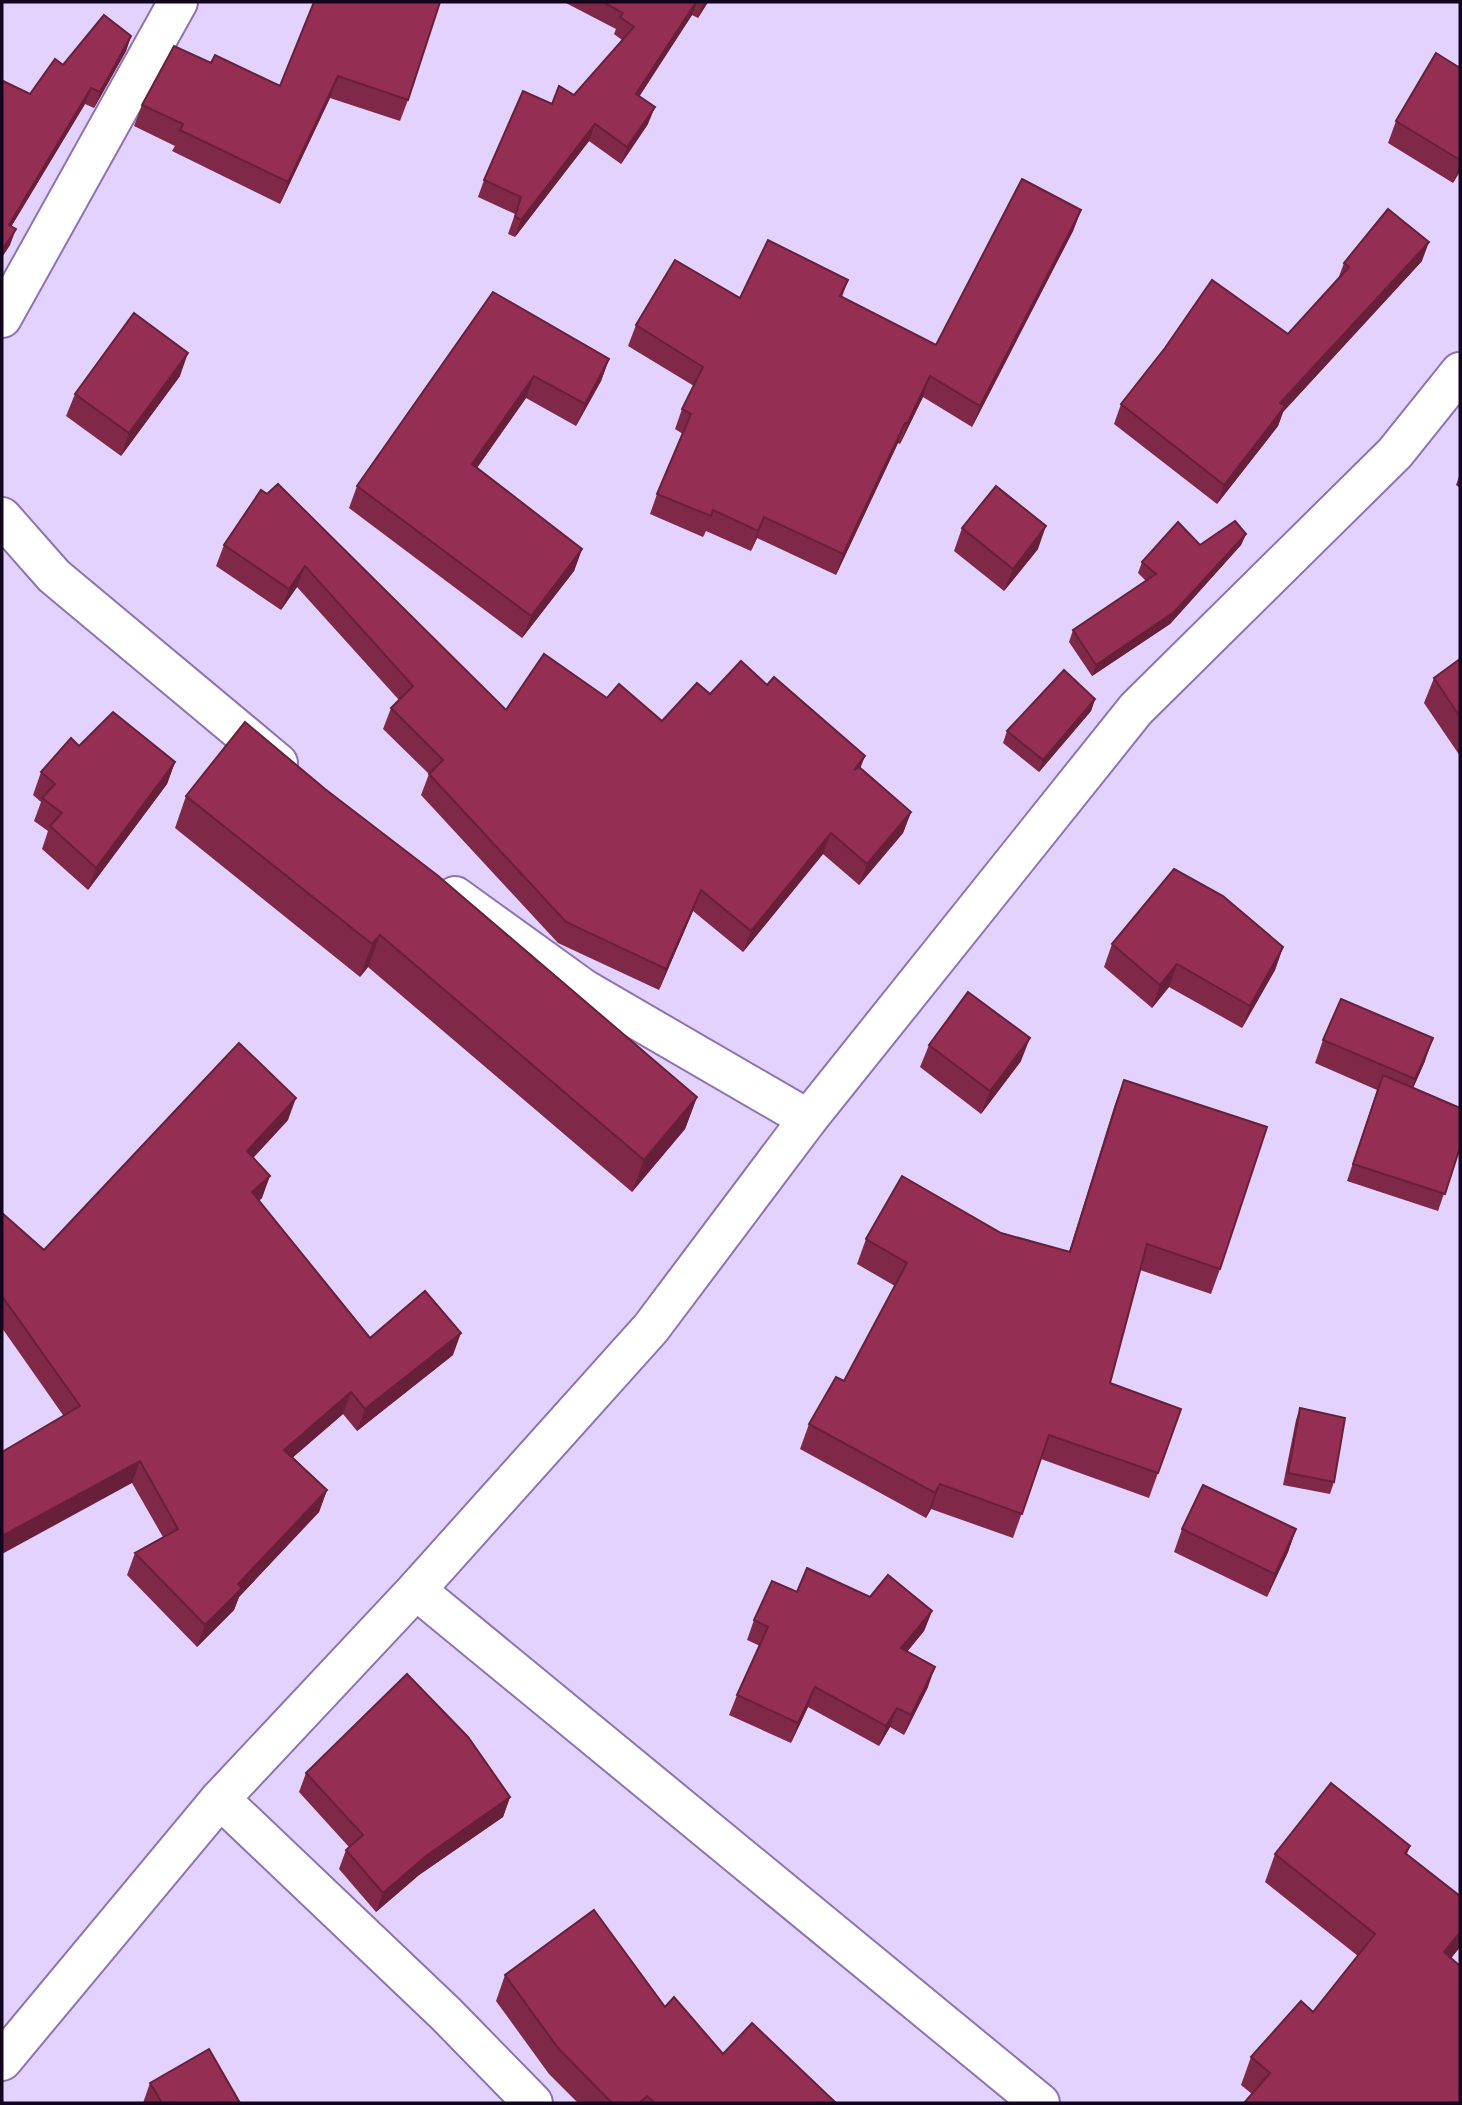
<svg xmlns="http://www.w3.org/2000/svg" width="1462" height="2105" font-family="Cabin,sans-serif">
	<rect width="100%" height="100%" fill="#e2d2fd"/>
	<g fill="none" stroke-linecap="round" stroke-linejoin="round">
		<defs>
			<g id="minor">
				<polyline points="2,318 178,2"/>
				<polyline points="2,517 54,576 278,763"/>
				<polyline points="455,896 584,989 808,1119"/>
				<polyline points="416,1590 1040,2103"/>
				<polyline points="220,1799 446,2014 533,2103"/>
				<polyline points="2,2061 220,1799 416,1590 651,1328 808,1119 1136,709 1395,453 1460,372"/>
			</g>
		</defs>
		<!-- minor casing -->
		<use href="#minor" stroke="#8d73b4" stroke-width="42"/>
		<!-- minor -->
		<use href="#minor" stroke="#fff" stroke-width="38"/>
	</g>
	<!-- wall -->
	<g fill="#7f2847">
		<polygon points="314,2 408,100 400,121 330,98 280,204 172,151 175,146 134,126 142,105 211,63 280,86"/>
		<polygon points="564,2 708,2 698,18 692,15 639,96 648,124 621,164 589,141 515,237 508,234 515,214 478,197 484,180 552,104 574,95 622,40 614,34 616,29"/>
		<polygon points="131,36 126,51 94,108 85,104 11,227 10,245 2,257 30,94 63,65"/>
		<polygon points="1460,68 1460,171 1453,183 1388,143 1396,121"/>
		<polygon points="1081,210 1073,231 972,427 923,397 900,444 898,443 836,575 757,538 751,551 706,531 703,537 650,514 657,494 683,434 675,429 682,409 694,386 628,346 636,325 740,298 848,280 842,297 936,345"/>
		<polygon points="1422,261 1283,412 1278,426 1217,504 1114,424 1121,404 1288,334 1338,279 1344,263"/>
		<polygon points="493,292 609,359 601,381 576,426 526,398 477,468 582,549 574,571 522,638 349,508 357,486"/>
		<polygon points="180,376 121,456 66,416 75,394"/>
		<polygon points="1460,474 1460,488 1456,485"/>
		<polygon points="261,490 506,710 607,698 662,721 710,694 767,685 911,812 903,833 859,885 823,854 743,952 693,911 659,990 558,943 421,795 429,774 383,729 391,708 399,700 297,587 281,610 216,566 224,545"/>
		<polygon points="962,528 1038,549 1004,591 954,551"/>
		<polygon points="1246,534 1241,545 1170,624 1092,676 1069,642 1073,630 1146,581 1138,573 1142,562 1200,545"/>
		<polygon points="1460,659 1460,756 1424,703 1434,678"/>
		<polygon points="1095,699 1091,711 1039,772 1003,743 1007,731"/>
		<polygon points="79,746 175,762 167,784 88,890 42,849 48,831 34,821 41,802 33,795 41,772"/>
		<polygon points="186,796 697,1097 685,1129 632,1192 368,967 360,977 175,828"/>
		<polygon points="1112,944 1283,947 1275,970 1242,1028 1169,987 1152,1008 1104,967"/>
		<polygon points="1323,1040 1425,1061 1413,1088 1460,1108 1460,1154 1458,1153 1438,1211 1347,1181 1377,1090 1315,1063"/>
		<polygon points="929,1045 1021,1061 981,1114 920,1067"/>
		<polygon points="1124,1080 1220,1269 1211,1294 1140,1270 1110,1383 1181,1409 1149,1498 1041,1459 1013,1538 931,1509 926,1518 800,1449 809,1424 844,1381 895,1286 857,1264 866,1239 1001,1233 1069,1252 1115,1104"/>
		<polygon points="288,1120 253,1158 262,1198 258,1201 370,1338 453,1355 357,1431 343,1414 293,1457 327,1490 319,1512 239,1597 234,1610 197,1647 127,1575 135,1553 163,1537 132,1483 63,1415 2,1328 2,1213 44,1250"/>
		<polygon points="1300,1408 1334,1482 1330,1494 1283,1485 1296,1420"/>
		<polygon points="1182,1529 1296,1529 1288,1552 1267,1597 1174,1552"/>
		<polygon points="797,1592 870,1597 932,1611 924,1631 907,1652 928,1687 904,1735 890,1727 879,1746 808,1707 791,1743 729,1715 737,1695 760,1646 747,1640 754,1620"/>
		<polygon points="306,1773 510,1797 503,1817 419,1875 376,1912 339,1869 346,1850 349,1847 299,1792"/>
		<polygon points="1410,1846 1407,1854 1460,1896 1460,1947 1451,1958 1252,2094 1241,2085 1251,2057 1313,2012 1358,1956 1265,1882 1275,1854"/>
		<polygon points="505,1975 665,2007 723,2054 836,2103 578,2103 549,2074 496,2001"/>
		<polygon points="150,2083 240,2103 143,2103"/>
	</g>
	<!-- shaded-wall -->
	<g fill="#68203a">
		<polygon points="696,2 697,2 692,15 630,111 636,94"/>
		<polygon points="704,2 708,2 698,18"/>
		<polygon points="131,36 126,51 94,108 100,92"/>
		<polygon points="338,76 330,98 280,204 288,182"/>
		<polygon points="91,88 85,104 3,240 9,225"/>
		<polygon points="655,107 648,124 621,164 627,147"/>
		<polygon points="595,124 589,141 515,237 521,220"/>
		<polygon points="1460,164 1460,171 1453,183"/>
		<polygon points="1081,210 1073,231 972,427 980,406"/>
		<polygon points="16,229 10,245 2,257 2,250"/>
		<polygon points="1429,242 1422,261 1283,412 1278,426 1217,504 1224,485 1280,403"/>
		<polygon points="188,353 180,376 121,456 129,433"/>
		<polygon points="609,359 601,381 576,426 585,404"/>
		<polygon points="534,376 526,398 464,486 472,464"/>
		<polygon points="930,376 923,397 900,444 907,424"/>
		<polygon points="905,423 898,443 836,575 843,554"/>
		<polygon points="764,517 757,538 751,551 758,531"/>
		<polygon points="1046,526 1038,549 1004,591 1013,569"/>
		<polygon points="1246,534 1241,545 1170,624 1092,676 1096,665"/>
		<polygon points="582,549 574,571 522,638 531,616"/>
		<polygon points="305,566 297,587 281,610 289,589"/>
		<polygon points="1095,699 1091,711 1039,772 1043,760"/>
		<polygon points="865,756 857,777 854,770"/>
		<polygon points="175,762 167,784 88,890 96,868"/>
		<polygon points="911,812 903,833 859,885 867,864"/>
		<polygon points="831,833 823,854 743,952 751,931"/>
		<polygon points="701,890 693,911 659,990 666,969"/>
		<polygon points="380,935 368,967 360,977 372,944"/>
		<polygon points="1283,947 1275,970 1242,1028 1250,1006"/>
		<polygon points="1177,964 1169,987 1152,1008 1160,985"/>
		<polygon points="1030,1038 1021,1061 981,1114 990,1091"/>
		<polygon points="1433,1038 1425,1061 1407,1102 1415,1079"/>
		<polygon points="697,1097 685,1129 632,1192 644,1160"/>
		<polygon points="296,1098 288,1120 239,1173 247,1151"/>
		<polygon points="270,1176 262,1198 244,1214 252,1192"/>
		<polygon points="461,1333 453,1355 357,1431 365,1409"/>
		<polygon points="351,1392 343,1414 276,1472 284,1450"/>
		<polygon points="140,1461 132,1483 2,1554 2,1536"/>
		<polygon points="940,1484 931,1509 926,1518 935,1493"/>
		<polygon points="327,1490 319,1512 239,1597 234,1610 197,1647 205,1625 238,1584"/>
		<polygon points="1296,1529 1288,1552 1267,1597 1275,1574"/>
		<polygon points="932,1611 924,1631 893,1668 901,1648"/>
		<polygon points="935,1667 928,1687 904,1735 911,1715"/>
		<polygon points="815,1687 808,1707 791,1743 798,1723"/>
		<polygon points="897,1708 890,1727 879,1746 886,1726"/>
		<polygon points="510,1797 503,1817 419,1875 376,1912 383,1893 426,1856"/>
		<polygon points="1460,1932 1460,1947 1434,1980 1444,1952"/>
	</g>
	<!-- building -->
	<g fill="#942e53" stroke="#68203a" stroke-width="2">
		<polygon points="314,2 440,2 408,100 338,76 288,182 180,130 183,124 142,105 174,46 211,63 215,55 280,86"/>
		<polygon points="603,2 696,2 636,94 655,107 627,147 595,124 521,220 515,217 521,197 484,180 523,91 552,104 559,86 574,95 634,27 620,17 623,13"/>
		<polygon points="104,15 131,36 100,92 91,88 9,225 16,229 2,250 2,84 3,81 30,94 55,59 63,65"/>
		<polygon points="1436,53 1460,68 1460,160 1396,121"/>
		<polygon points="1022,179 1081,210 980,406 930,376 907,424 905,423 843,554 764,517 758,531 713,510 711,516 657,494 691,414 682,409 703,367 636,325 675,260 740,298 768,240 848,280 840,296 936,345"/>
		<polygon points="1388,209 1429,242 1280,403 1285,406 1224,485 1121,404 1165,348 1212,280 1288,334 1349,267 1344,263"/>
		<polygon points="493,292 609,359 585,404 534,376 472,464 582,549 531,616 357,486"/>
		<polygon points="134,313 188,353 129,433 75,394"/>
		<polygon points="278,484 506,710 544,654 607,698 619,684 662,721 697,683 710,694 741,661 767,685 774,677 865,756 854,770 859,767 911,812 867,864 831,833 751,931 701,890 666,969 566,922 429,774 443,760 391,708 413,686 305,566 289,589 224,545 261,490 267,494"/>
		<polygon points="996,486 1046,526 1013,569 962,528"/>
		<polygon points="1235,521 1246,534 1174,612 1096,665 1073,630 1156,574 1142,562 1178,522 1200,545"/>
		<polygon points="1460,659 1460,717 1434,678"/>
		<polygon points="1064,670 1095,699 1043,760 1007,731"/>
		<polygon points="113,712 175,762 96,868 50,826 62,813 42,798 55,784 41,772 71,738 79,746"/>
		<polygon points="245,722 325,789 437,875 697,1097 644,1160 380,935 372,944 186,796"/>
		<polygon points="1174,869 1223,896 1283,947 1250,1006 1177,964 1160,985 1112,944"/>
		<polygon points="968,992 1030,1038 990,1091 929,1045"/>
		<polygon points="1341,999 1433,1038 1415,1079 1323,1040"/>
		<polygon points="239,1043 296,1098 247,1151 270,1176 252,1192 370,1338 425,1291 461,1333 365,1409 351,1392 284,1450 327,1490 238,1584 242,1588 205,1625 135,1553 178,1529 140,1461 2,1536 2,1452 80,1406 2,1296 2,1213 44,1250"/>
		<polygon points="1383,1075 1460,1108 1460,1147 1445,1194 1353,1164"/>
		<polygon points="1124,1080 1267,1127 1220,1269 1147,1244 1110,1383 1181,1409 1158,1473 1049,1435 1022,1514 940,1484 935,1493 809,1424 836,1377 844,1381 907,1263 866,1239 902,1176 1001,1233 1070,1252"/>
		<polygon points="1300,1408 1345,1418 1334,1482 1288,1473"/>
		<polygon points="1203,1485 1296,1529 1275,1574 1182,1529"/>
		<polygon points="807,1568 870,1597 888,1575 932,1611 901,1648 935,1667 911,1715 897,1708 886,1726 815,1687 798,1723 737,1695 768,1627 754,1620 772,1581 797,1592"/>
		<polygon points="407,1674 468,1737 510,1797 426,1856 383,1893 346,1850 363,1835 306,1773"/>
		<polygon points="1331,1783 1410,1846 1405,1853 1460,1896 1460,1932 1444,1952 1460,1966 1460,2103 1244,2103 1270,2073 1251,2057 1301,2001 1313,2012 1375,1934 1275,1854"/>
		<polygon points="594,1910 665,2007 674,1997 723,2054 752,2023 836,2103 655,2103 647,2096 639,2103 612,2103 558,2048 505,1975"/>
		<polygon points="209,2049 240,2103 162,2103 150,2083"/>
	</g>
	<!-- border -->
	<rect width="1462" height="2105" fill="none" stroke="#11061e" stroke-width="7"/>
</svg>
